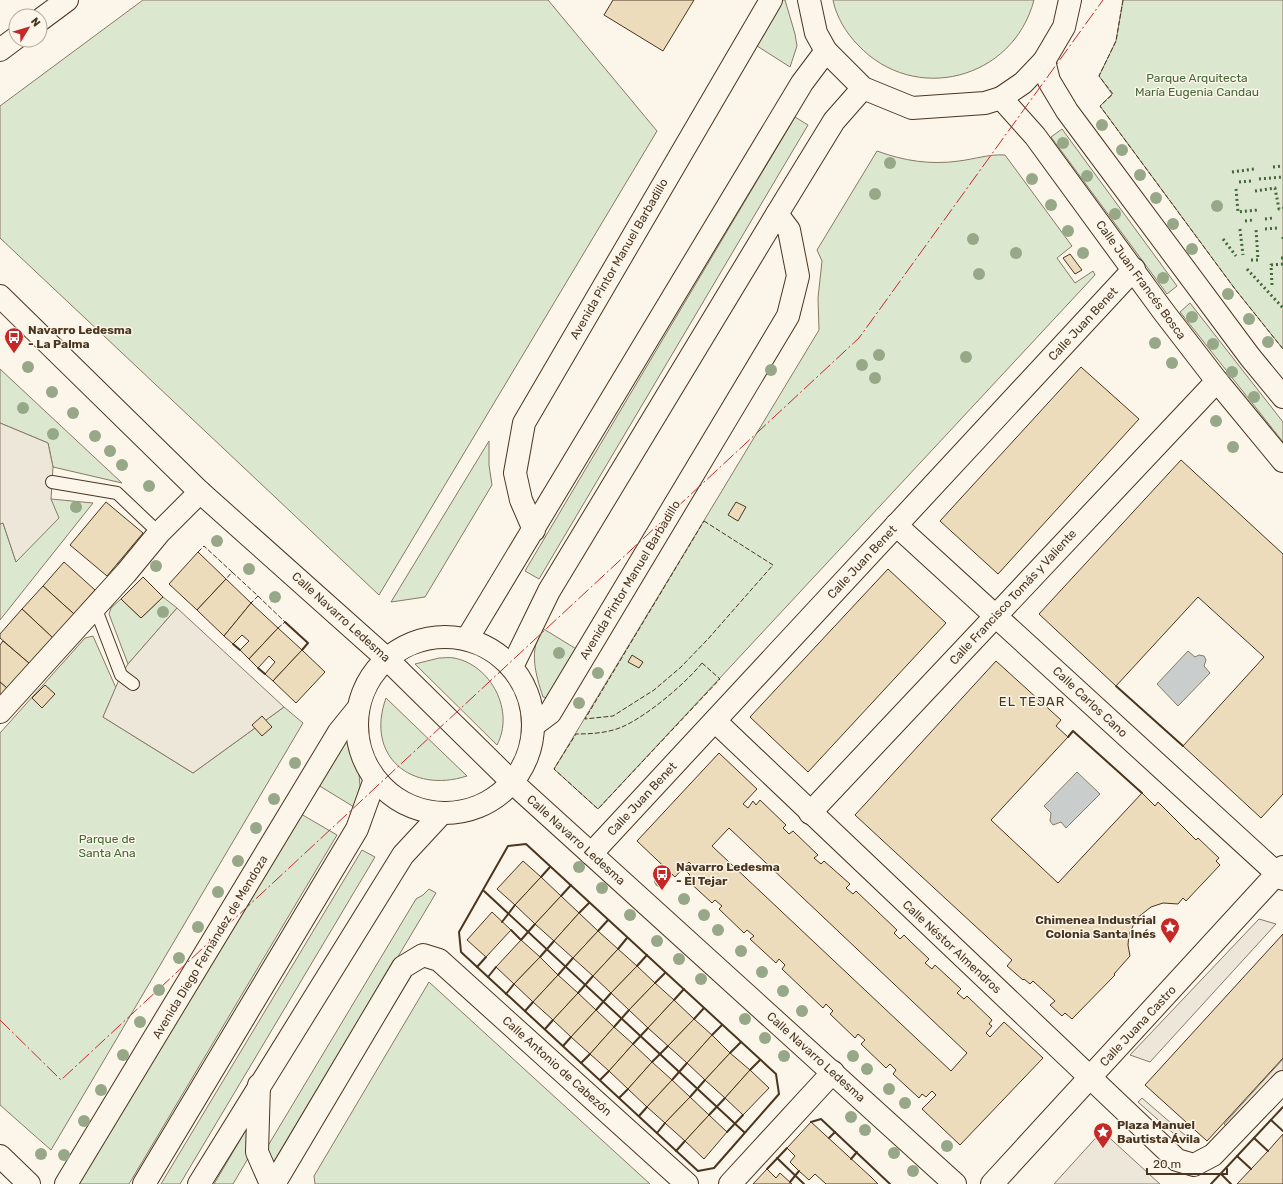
<svg xmlns="http://www.w3.org/2000/svg" width="1283" height="1184" font-family="Rubik,sans-serif">
	<rect width="100%" height="100%" fill="#fbf6e9"/>
	<!-- green -->
	<g fill="#dce7d0" stroke="#887966">
		<polygon points="143,0 548,0 657,131 379,595 0,238 0,106"/>
		<polygon points="780,0 785,0 795,34 797,46 790,67 754,44"/>
		<path d="M833,0H1034C1013,80 914,105 858,45C846,33 836,16 833,0Z"/>
		<polygon points="1123,0 1283,0 1283,349 1235,289 1100,106 1112,94 1099,76 1116,41"/>
		<polygon points="795,117 808,125 539,579 525,571"/>
		<polygon points="1062,129 1177,286 1167,294 1051,137"/>
		<path d="M877,151C904,161 931,165 959,161C975,159 989,154 1005,155L1072,246L1057,258L1075,283L1093,271L1095,275L598,809L554,769L819,330L818,298L822,261L817,250Z"/>
		<polygon points="1190,303 1283,422 1283,442 1180,312"/>
		<polygon points="0,369 122,483 53,467 48,443 0,423"/>
		<polygon points="489,441 489,465 492,485 425,597 391,602"/>
		<polygon points="51,499 93,503 0,620 0,524 3,523 16,562"/>
		<polygon points="163,597 177,608 128,664 109,614 111,608 121,599 141,618"/>
		<path d="M542,628L578,650L548,698L543,697C535,673 529,651 542,628Z"/>
		<polygon points="93,636 116,688 103,717 193,773 284,707 303,723 51,1150 0,1105 0,733 85,638"/>
		<path d="M439,658C444,658 449,657 454,658C491,665 515,711 497,745L415,664Z"/>
		<path d="M386,698L467,776C411,794 365,756 386,698Z"/>
		<polygon points="346,736 359,774 360,786 354,807 318,785"/>
		<polygon points="301,814 337,835 129,1184 78,1184"/>
		<polygon points="362,850 375,857 180,1184 161,1184"/>
		<polygon points="429,889 436,893 273,1166 266,1149 416,899 423,895"/>
		<polygon points="429,982 650,1184 315,1184 314,1176"/>
		<polygon points="249,1125 250,1155 233,1184 214,1184"/>
	</g>
	<!-- parking -->
	<g fill="#ede7d9" stroke="#887966">
		<polygon points="0,423 48,443 53,467 51,499 59,518 16,562 3,523 0,524"/>
		<polygon points="177,608 284,707 193,773 103,717 121,675 128,664"/>
		<polygon points="1259,919 1276,924 1150,1062 1130,1055"/>
		<polygon points="1283,1059 1283,1072 1230,1130 1224,1124"/>
		<polygon points="1142,1098 1186,1136 1182,1141 1138,1102"/>
		<polygon points="1102,1131 1160,1184 1054,1184"/>
	</g>
	<!-- water -->
	<g fill="#c9cecd" stroke="#887966">
		<polygon points="1188,651 1195,657 1199,655 1204,656 1206,660 1204,666 1210,673 1178,706 1157,684"/>
		<polygon points="1077,772 1100,794 1066,828 1061,822 1053,825 1050,821 1051,813 1044,806"/>
	</g>
	<!-- building -->
	<g fill="#ecdcbc" stroke="#4a3520" fill-rule="evenodd">
		<polygon points="613,0 694,0 663,51 604,15"/>
		<polygon points="1070,254 1082,270 1075,274 1063,258"/>
		<polygon points="1081,367 1139,419 998,574 940,521"/>
		<polygon points="1181,460 1283,554 1283,794 1261,818 1183,746 1264,657 1198,597 1116,686 1039,614"/>
		<polygon points="106,502 143,533 107,576 70,545"/>
		<polygon points="736,502 746,507 738,521 728,515"/>
		<polygon points="198,552 226,579 197,610 169,584"/>
		<polygon points="64,562 95,590 74,614 43,586"/>
		<polygon points="888,569 946,623 808,772 750,717"/>
		<polygon points="143,577 163,597 141,618 121,599"/>
		<polygon points="226,579 251,603 224,636 197,610"/>
		<polygon points="43,586 74,614 53,638 22,609"/>
		<polygon points="251,603 278,628 249,659 240,650 249,641 242,635 233,644 224,636"/>
		<polygon points="22,609 53,638 30,664 0,638 0,634"/>
		<polygon points="278,628 302,650 273,681 265,674 275,662 269,656 258,668 249,659"/>
		<polygon points="3,641 30,664 8,689 0,682 0,645"/>
		<polygon points="302,650 325,672 296,703 273,681"/>
		<polygon points="632,655 643,662 639,668 628,662"/>
		<polygon points="996,661 1061,720 1056,726 1068,737 991,820 1058,883 1142,793 1155,806 1158,802 1196,840 1198,838 1219,858 1216,861 1220,865 1186,901 1183,898 1178,904 1163,903 1151,907 1137,918 1129,934 1128,945 1130,956 1114,974 1115,975 1072,1019 1065,1013 1062,1016 1050,1005 1055,1001 1033,981 1030,984 1024,979 1023,980 1007,966 1012,960 855,815"/>
		<polygon points="0,682 8,689 0,699"/>
		<polygon points="45,685 55,694 42,708 32,698"/>
		<polygon points="262,716 272,727 262,736 252,725"/>
		<path d="M719,753L757,789L743,804L748,808L753,801L756,805L760,800L786,825L783,828L789,834L793,831L818,855L814,858L821,864L824,861L850,884L846,888L853,894L856,891L897,930L894,933L900,939L904,935L911,942L929,959L925,963L932,969L935,965L961,989L957,993L964,999L967,996L992,1020L989,1024L992,1026L986,1033L990,1037L1004,1022L1043,1058L960,1145L922,1109L936,1095L932,1091L926,1097L922,1094L919,1098L893,1074L896,1070L890,1064L886,1068L861,1044L865,1040L858,1034L855,1038L830,1014L833,1011L826,1004L823,1008L782,969L785,965L779,959L776,963L750,939L754,936L747,930L744,933L719,909L722,906L715,900L712,903L686,879L690,875L687,872L693,866L689,862L675,877L637,841ZM729,828L967,1053L951,1071L712,846Z"/>
		<polygon points="523,861 541,877 515,905 497,889"/>
		<polygon points="541,877 561,896 535,924 515,905"/>
		<polygon points="561,896 579,913 554,941 535,924"/>
		<polygon points="492,912 511,930 486,957 467,940"/>
		<polygon points="579,913 598,931 573,958 554,941"/>
		<polygon points="598,931 618,949 593,976 573,958"/>
		<polygon points="1283,934 1283,1058 1207,1141 1145,1085"/>
		<polygon points="521,940 540,957 514,984 496,967"/>
		<polygon points="618,949 637,966 611,993 593,976"/>
		<polygon points="540,957 558,975 533,1002 514,984"/>
		<polygon points="637,966 655,983 629,1010 611,993"/>
		<polygon points="558,975 578,993 553,1020 533,1002"/>
		<polygon points="655,983 674,1000 648,1028 629,1010"/>
		<polygon points="578,993 596,1010 571,1037 553,1020"/>
		<polygon points="674,1000 694,1019 668,1046 648,1028"/>
		<polygon points="596,1010 614,1027 590,1054 571,1037"/>
		<polygon points="694,1019 712,1035 687,1063 668,1046"/>
		<polygon points="614,1027 633,1044 609,1071 590,1054"/>
		<polygon points="712,1035 730,1053 705,1080 687,1063"/>
		<polygon points="633,1044 652,1062 628,1089 609,1071"/>
		<polygon points="730,1053 750,1070 725,1098 705,1080"/>
		<polygon points="652,1062 672,1080 647,1107 628,1089"/>
		<polygon points="750,1070 769,1088 743,1115 725,1098"/>
		<polygon points="672,1080 690,1097 665,1123 647,1107"/>
		<polygon points="690,1097 709,1115 685,1141 665,1123"/>
		<polygon points="709,1115 727,1132 704,1159 685,1141"/>
		<polygon points="811,1122 871,1177 878,1184 826,1184 815,1174 809,1180 799,1171 790,1162 795,1156 787,1148"/>
		<polygon points="1283,1134 1283,1184 1237,1184 1268,1151"/>
		<polygon points="767,1169 776,1178 780,1173 792,1184 753,1184"/>
	</g>
	<g fill="none" stroke-linecap="round" stroke-linejoin="round">
		<defs>
			<g id="service">
				<polyline points="52,482 117,493 159,533"/>
				<polyline points="95,607 121,675 133,684"/>
			</g>
			<g id="minor">
				<polyline points="896,525 1283,879"/>
				<polyline points="534,530 521,500 515,473 524,423 771,0"/>
				<polyline points="0,712 126,573 159,533 200,492"/>
				<polyline points="715,721 1177,1160 1194,1165 1213,1155 1283,1082"/>
				<polyline points="534,725 550,713 788,316 798,276 789,230 777,214"/>
				<polyline points="810,813 1217,381"/>
				<polyline points="591,854 1134,269"/>
				<polyline points="259,1085 257,1152 271,1184"/>
				<polyline points="0,1156 29,1184"/>
				<polyline points="274,1184 403,967 423,955 439,960 687,1184"/>
				<polyline points="730,1184 833,1072"/>
				<polyline points="992,1184 1283,867"/>
			</g>
			<g id="tertiary">
				<polyline points="40,20 67,0"/>
				<polyline points="0,50 16,38"/>
				<polyline points="66,1184 339,732 356,711"/>
			</g>
			<polyline id="secondary" points="0,296 200,492 386,658 513,783 955,1184"/>
			<g id="primary">
				<polyline points="809,0 816,33 826,51 863,88 912,108 985,103 1001,98 1023,83 1044,61 1064,27 1070,0"/>
				<polyline points="1044,61 1049,81 1067,111 1250,357 1283,397"/>
				<polyline points="1001,98 1035,136 1163,311 1217,381 1283,461"/>
				<circle cx="445" cy="725" r="88"/>
				<polyline points="467,639 802,83 826,51"/>
				<polyline points="512,667 549,591 777,214 834,121 863,88"/>
				<polyline points="144,1184 357,829 375,779"/>
				<polyline points="199,1184 403,855 441,814"/>
			</g>
		</defs>
		<!-- service casing -->
		<use href="#service" stroke="#4a3520" stroke-width="14"/>
		<!-- minor casing -->
		<use href="#minor" stroke="#4a3520" stroke-width="24"/>
		<!-- tertiary casing -->
		<use href="#tertiary" stroke="#4a3520" stroke-width="24"/>
		<!-- secondary casing -->
		<use href="#secondary" stroke="#4a3520" stroke-width="24"/>
		<!-- primary casing -->
		<use href="#primary" stroke="#4a3520" stroke-width="24"/>
		<!-- service -->
		<use href="#service" stroke="#fbf6e9" stroke-width="12"/>
		<!-- minor -->
		<use href="#minor" stroke="#fbf6e9" stroke-width="22"/>
		<!-- tertiary -->
		<use href="#tertiary" stroke="#fbf6e9" stroke-width="22"/>
		<!-- secondary -->
		<use href="#secondary" stroke="#fbf6e9" stroke-width="22"/>
		<!-- primary -->
		<use href="#primary" stroke="#fbf6e9" stroke-width="22"/>
		<!-- hedge -->
		<g stroke="#436837" stroke-width="3" stroke-dasharray="2 3" stroke-linecap="butt">
			<polyline points="1273,167 1283,166"/>
			<polyline points="1232,172 1254,169"/>
			<polyline points="1259,179 1283,177"/>
			<polyline points="1239,182 1251,181"/>
			<polyline points="1236,189 1238,212 1258,210"/>
			<polyline points="1255,191 1275,188 1279,209 1283,208"/>
			<polyline points="1265,219 1273,218"/>
			<polyline points="1245,221 1253,220"/>
			<polyline points="1240,229 1243,255"/>
			<polyline points="1265,229 1278,228"/>
			<polyline points="1283,237 1283,240"/>
			<polyline points="1223,239 1236,256"/>
			<polyline points="1281,258 1283,258"/>
			<polyline points="1251,260 1258,260 1256,229"/>
			<polyline points="1247,269 1283,308"/>
			<polyline points="1272,285 1271,265 1283,264"/>
		</g>
		<!-- fence -->
		<g stroke="#4a3520" stroke-width="1" stroke-dasharray="5 2" stroke-linecap="butt">
			<polyline points="1123,0 1116,41 1099,76 1113,94 1100,106 1235,289 1283,349"/>
			<polygon points="704,521 773,565 708,639 681,667 654,690 613,716 585,719"/>
			<polyline points="198,552 204,546 232,572 226,579"/>
			<polyline points="232,572 258,596 251,603"/>
			<polyline points="258,596 285,622 278,628"/>
			<path d="M702,663L720,679L598,809L554,769L576,734C591,734 608,733 622,727C647,716 685,684 702,663Z"/>
		</g>
		<!-- wall -->
		<g stroke="#4a3520" stroke-width="2">
			<polyline points="285,622 308,643 302,650"/>
			<polyline points="233,644 240,650"/>
			<polyline points="258,668 265,674"/>
			<polyline points="1116,686 1183,746"/>
			<polyline points="1068,737 1073,731 1142,793"/>
			<polygon points="526,844 776,1074 779,1094 714,1168 698,1171 461,952 459,932 508,846"/>
			<polyline points="541,877 550,867"/>
			<polyline points="484,891 744,1132"/>
			<polyline points="561,896 571,885"/>
			<polyline points="579,913 589,903"/>
			<polyline points="502,922 515,905"/>
			<polyline points="511,930 521,940 535,924"/>
			<polyline points="598,931 608,920"/>
			<polyline points="618,949 627,938"/>
			<polyline points="540,957 554,941"/>
			<polyline points="637,966 647,955"/>
			<polyline points="477,967 486,957"/>
			<polyline points="558,975 573,958"/>
			<polyline points="488,977 496,967"/>
			<polyline points="655,983 665,973"/>
			<polyline points="578,993 593,976"/>
			<polyline points="506,994 514,984"/>
			<polyline points="674,1000 684,989"/>
			<polyline points="596,1010 611,993"/>
			<polyline points="525,1011 533,1002"/>
			<polyline points="694,1019 704,1008"/>
			<polyline points="614,1027 629,1010"/>
			<polyline points="545,1029 553,1020"/>
			<polyline points="712,1035 722,1025"/>
			<polyline points="633,1044 648,1028"/>
			<polyline points="563,1046 571,1037"/>
			<polyline points="730,1053 741,1042"/>
			<polyline points="652,1062 668,1046"/>
			<polyline points="581,1063 590,1054"/>
			<polyline points="750,1070 760,1060"/>
			<polyline points="600,1080 609,1071"/>
			<polyline points="672,1080 687,1063"/>
			<polyline points="690,1097 705,1080"/>
			<polyline points="619,1098 628,1089"/>
			<polyline points="709,1115 725,1098"/>
			<polyline points="639,1116 647,1107"/>
			<polyline points="1271,1120 1283,1131"/>
			<polyline points="811,1122 821,1119 890,1184"/>
			<polyline points="727,1132 743,1115"/>
			<polyline points="657,1133 665,1123"/>
			<polyline points="829,1138 835,1132"/>
			<polyline points="1254,1138 1268,1151"/>
			<polyline points="676,1151 685,1141"/>
			<polyline points="1237,1156 1251,1169"/>
			<polyline points="777,1158 804,1184"/>
			<polyline points="851,1159 857,1152"/>
			<polyline points="767,1169 787,1148"/>
			<polyline points="1221,1174 1231,1184"/>
			<polyline points="790,1182 799,1171"/>
			<polyline points="1211,1184 1283,1107"/>
		</g>
		<!-- power -->
		<polyline stroke="#c62828" stroke-width="1" stroke-dasharray="14 3 2 3" stroke-linecap="butt" points="0,1020 61,1080 859,338 1103,0"/>
	</g>
	<!-- trees -->
	<g fill="#96a887">
		<circle cx="1102" cy="125" r="6"/>
		<circle cx="1063" cy="143" r="6"/>
		<circle cx="1122" cy="150" r="6"/>
		<circle cx="890" cy="163" r="6"/>
		<circle cx="1140" cy="175" r="6"/>
		<circle cx="1087" cy="176" r="6"/>
		<circle cx="1032" cy="179" r="6"/>
		<circle cx="875" cy="194" r="6"/>
		<circle cx="1156" cy="198" r="6"/>
		<circle cx="1051" cy="205" r="6"/>
		<circle cx="1217" cy="206" r="6"/>
		<circle cx="1115" cy="214" r="6"/>
		<circle cx="1173" cy="224" r="6"/>
		<circle cx="1068" cy="231" r="6"/>
		<circle cx="973" cy="239" r="6"/>
		<circle cx="1192" cy="249" r="6"/>
		<circle cx="1016" cy="253" r="6"/>
		<circle cx="1083" cy="253" r="6"/>
		<circle cx="979" cy="274" r="6"/>
		<circle cx="1163" cy="278" r="6"/>
		<circle cx="1228" cy="294" r="6"/>
		<circle cx="1192" cy="317" r="6"/>
		<circle cx="1249" cy="319" r="6"/>
		<circle cx="1268" cy="342" r="6"/>
		<circle cx="1155" cy="343" r="6"/>
		<circle cx="1213" cy="344" r="6"/>
		<circle cx="879" cy="355" r="6"/>
		<circle cx="966" cy="357" r="6"/>
		<circle cx="1172" cy="363" r="6"/>
		<circle cx="862" cy="365" r="6"/>
		<circle cx="28" cy="367" r="6"/>
		<circle cx="771" cy="370" r="6"/>
		<circle cx="1232" cy="372" r="6"/>
		<circle cx="875" cy="378" r="6"/>
		<circle cx="52" cy="392" r="6"/>
		<circle cx="1254" cy="397" r="6"/>
		<circle cx="23" cy="408" r="6"/>
		<circle cx="73" cy="413" r="6"/>
		<circle cx="1216" cy="421" r="6"/>
		<circle cx="53" cy="434" r="6"/>
		<circle cx="95" cy="436" r="6"/>
		<circle cx="1233" cy="447" r="6"/>
		<circle cx="110" cy="451" r="6"/>
		<circle cx="122" cy="465" r="6"/>
		<circle cx="149" cy="486" r="6"/>
		<circle cx="76" cy="507" r="6"/>
		<circle cx="217" cy="541" r="6"/>
		<circle cx="156" cy="566" r="6"/>
		<circle cx="249" cy="569" r="6"/>
		<circle cx="275" cy="597" r="6"/>
		<circle cx="163" cy="612" r="6"/>
		<circle cx="559" cy="653" r="6"/>
		<circle cx="598" cy="673" r="6"/>
		<circle cx="579" cy="703" r="6"/>
		<circle cx="295" cy="763" r="6"/>
		<circle cx="274" cy="799" r="6"/>
		<circle cx="256" cy="828" r="6"/>
		<circle cx="238" cy="861" r="6"/>
		<circle cx="579" cy="867" r="6"/>
		<circle cx="660" cy="881" r="6"/>
		<circle cx="602" cy="888" r="6"/>
		<circle cx="218" cy="892" r="6"/>
		<circle cx="684" cy="899" r="6"/>
		<circle cx="630" cy="915" r="6"/>
		<circle cx="704" cy="915" r="6"/>
		<circle cx="198" cy="927" r="6"/>
		<circle cx="718" cy="930" r="6"/>
		<circle cx="657" cy="941" r="6"/>
		<circle cx="741" cy="951" r="6"/>
		<circle cx="179" cy="958" r="6"/>
		<circle cx="679" cy="959" r="6"/>
		<circle cx="762" cy="972" r="6"/>
		<circle cx="701" cy="979" r="6"/>
		<circle cx="159" cy="990" r="6"/>
		<circle cx="783" cy="991" r="6"/>
		<circle cx="802" cy="1011" r="6"/>
		<circle cx="745" cy="1019" r="6"/>
		<circle cx="140" cy="1022" r="6"/>
		<circle cx="765" cy="1038" r="6"/>
		<circle cx="123" cy="1055" r="6"/>
		<circle cx="784" cy="1056" r="6"/>
		<circle cx="853" cy="1056" r="6"/>
		<circle cx="867" cy="1069" r="6"/>
		<circle cx="889" cy="1089" r="6"/>
		<circle cx="101" cy="1090" r="6"/>
		<circle cx="905" cy="1103" r="6"/>
		<circle cx="851" cy="1117" r="6"/>
		<circle cx="84" cy="1121" r="6"/>
		<circle cx="865" cy="1130" r="6"/>
		<circle cx="947" cy="1146" r="6"/>
		<circle cx="894" cy="1153" r="6"/>
		<circle cx="41" cy="1154" r="6"/>
		<circle cx="64" cy="1155" r="6"/>
		<circle cx="913" cy="1171" r="6"/>
	</g>
	<!-- icons -->
	<defs>
		<symbol id="bus-pin" viewBox="-11 -11 22 30"><path d="M0 17L-7.5 6A9.5 9.5 0 1 1 7.5 6Z" fill="#c62828" stroke="#fbf6e9"/><path d="M-5-6H5V4H4V6H2V4H-2V6H-4V4H-5ZM-3.5-4V0h7V-4ZM-3.5 1.2v1.5H-2V1.2ZM2 1.2v1.5H3.5V1.2Z" fill="#fff"/></symbol>
		<symbol id="sight-pin" viewBox="-11 -11 22 30"><path d="M0 17L-7.5 6A9.5 9.5 0 1 1 7.5 6Z" fill="#c62828" stroke="#fbf6e9"/><path d="M0-6L1.8-2.2L6-1.7L2.9 1.2L3.7 5.4L0 3.3L-3.7 5.4L-2.9 1.2L-6-1.7L-1.8-2.2Z" fill="#fff"/></symbol>
	</defs>
	<g fill-rule="evenodd">
		<use href="#bus-pin" x="3" y="326" width="22" height="30"/>
		<use href="#bus-pin" x="651" y="863" width="22" height="30"/>
		<use href="#sight-pin" x="1159" y="916" width="22" height="30"/>
		<use href="#sight-pin" x="1092" y="1121" width="22" height="30"/>
	</g>
	<g text-anchor="middle" stroke-width="3" stroke-linejoin="round" paint-order="stroke">
		<!-- park labels -->
		<g font-size="12" fill="#436837" stroke="#fbf6e9">
			<text x="1197" y="82">Parque Arquitecta<tspan x="1197" dy="14">María Eugenia Candau</tspan></text>
			<text x="107" y="843">Parque de<tspan x="107" dy="14">Santa Ana</tspan></text>
		</g>
		<!-- street labels -->
		<g font-size="12" fill="#4a3520" stroke="#fbf6e9">
			<text transform="translate(619 259) rotate(-60)" y="4">Avenida Pintor Manuel Barbadillo</text>
			<text transform="translate(1141 280) rotate(54)" y="4">Calle Juan Francés Bosca</text>
			<text transform="translate(1083 324) rotate(-47)" y="4">Calle Juan Benet</text>
			<text transform="translate(862 562) rotate(-47)" y="4">Calle Juan Benet</text>
			<text transform="translate(630 580) rotate(-59)" y="4">Avenida Pintor Manuel Barbadillo</text>
			<text transform="translate(1013 597) rotate(-47)" y="4">Calle Francisco Tomás y Valiente</text>
			<text transform="translate(341 617) rotate(42)" y="4">Calle Navarro Ledesma</text>
			<text transform="translate(1090 702) rotate(43)" y="4">Calle Carlos Cano</text>
			<text transform="translate(642 799) rotate(-47)" y="4">Calle Juan Benet</text>
			<text transform="translate(576 840) rotate(42)" y="4">Calle Navarro Ledesma</text>
			<text transform="translate(210 947) rotate(-59)" y="4">Avenida Diego Fernández de Mendoza</text>
			<text transform="translate(952 947) rotate(43)" y="4">Calle Néstor Almendros</text>
			<text transform="translate(1138 1026) rotate(-47)" y="4">Calle Juana Castro</text>
			<text transform="translate(816 1057) rotate(42)" y="4">Calle Navarro Ledesma</text>
			<text transform="translate(557 1066) rotate(42)" y="4">Calle Antonio de Cabezón</text>
		</g>
		<!-- poi labels -->
		<g font-size="12" font-weight="bold" fill="#4a3520" stroke="#fbf6e9" text-anchor="start">
			<text x="28" y="334">Navarro Ledesma<tspan x="28" dy="14">- La Palma</tspan></text>
			<text x="676" y="871">Navarro Ledesma<tspan x="676" dy="14">- El Tejar</tspan></text>
			<text x="1156" y="924" text-anchor="end">Chimenea Industrial<tspan x="1156" dy="14">Colonia Santa Inés</tspan></text>
			<text x="1117" y="1129">Plaza Manuel<tspan x="1117" dy="14">Bautista Ávila</tspan></text>
		</g>
		<!-- neighbourhood labels -->
		<g font-size="13" letter-spacing="1" fill="#4a3520" stroke="#fbf6e9">
			<text x="1032" y="706">EL TEJAR</text>
		</g>
	</g>
	<!-- north arrow -->
	<g transform="translate(28 28) rotate(52)"><circle r="19" fill="#fbf6e9" stroke="#b4a999"/>
	<path d="M0-3L7 15L0 10L-7 15Z" fill="#c62828"/>
	<text y="-6" font-size="11" font-weight="bold" text-anchor="middle" fill="#4a3520">N</text>
	</g>
	<!-- scale -->
	<path d="M1147 1168v6h80v-6" fill="none" stroke="#4a3520" stroke-width="2"/>
	<text x="1153" y="1168" font-size="12" fill="#4a3520" stroke="#fbf6e9" stroke-width="3" paint-order="stroke">20 m</text>
</svg>
